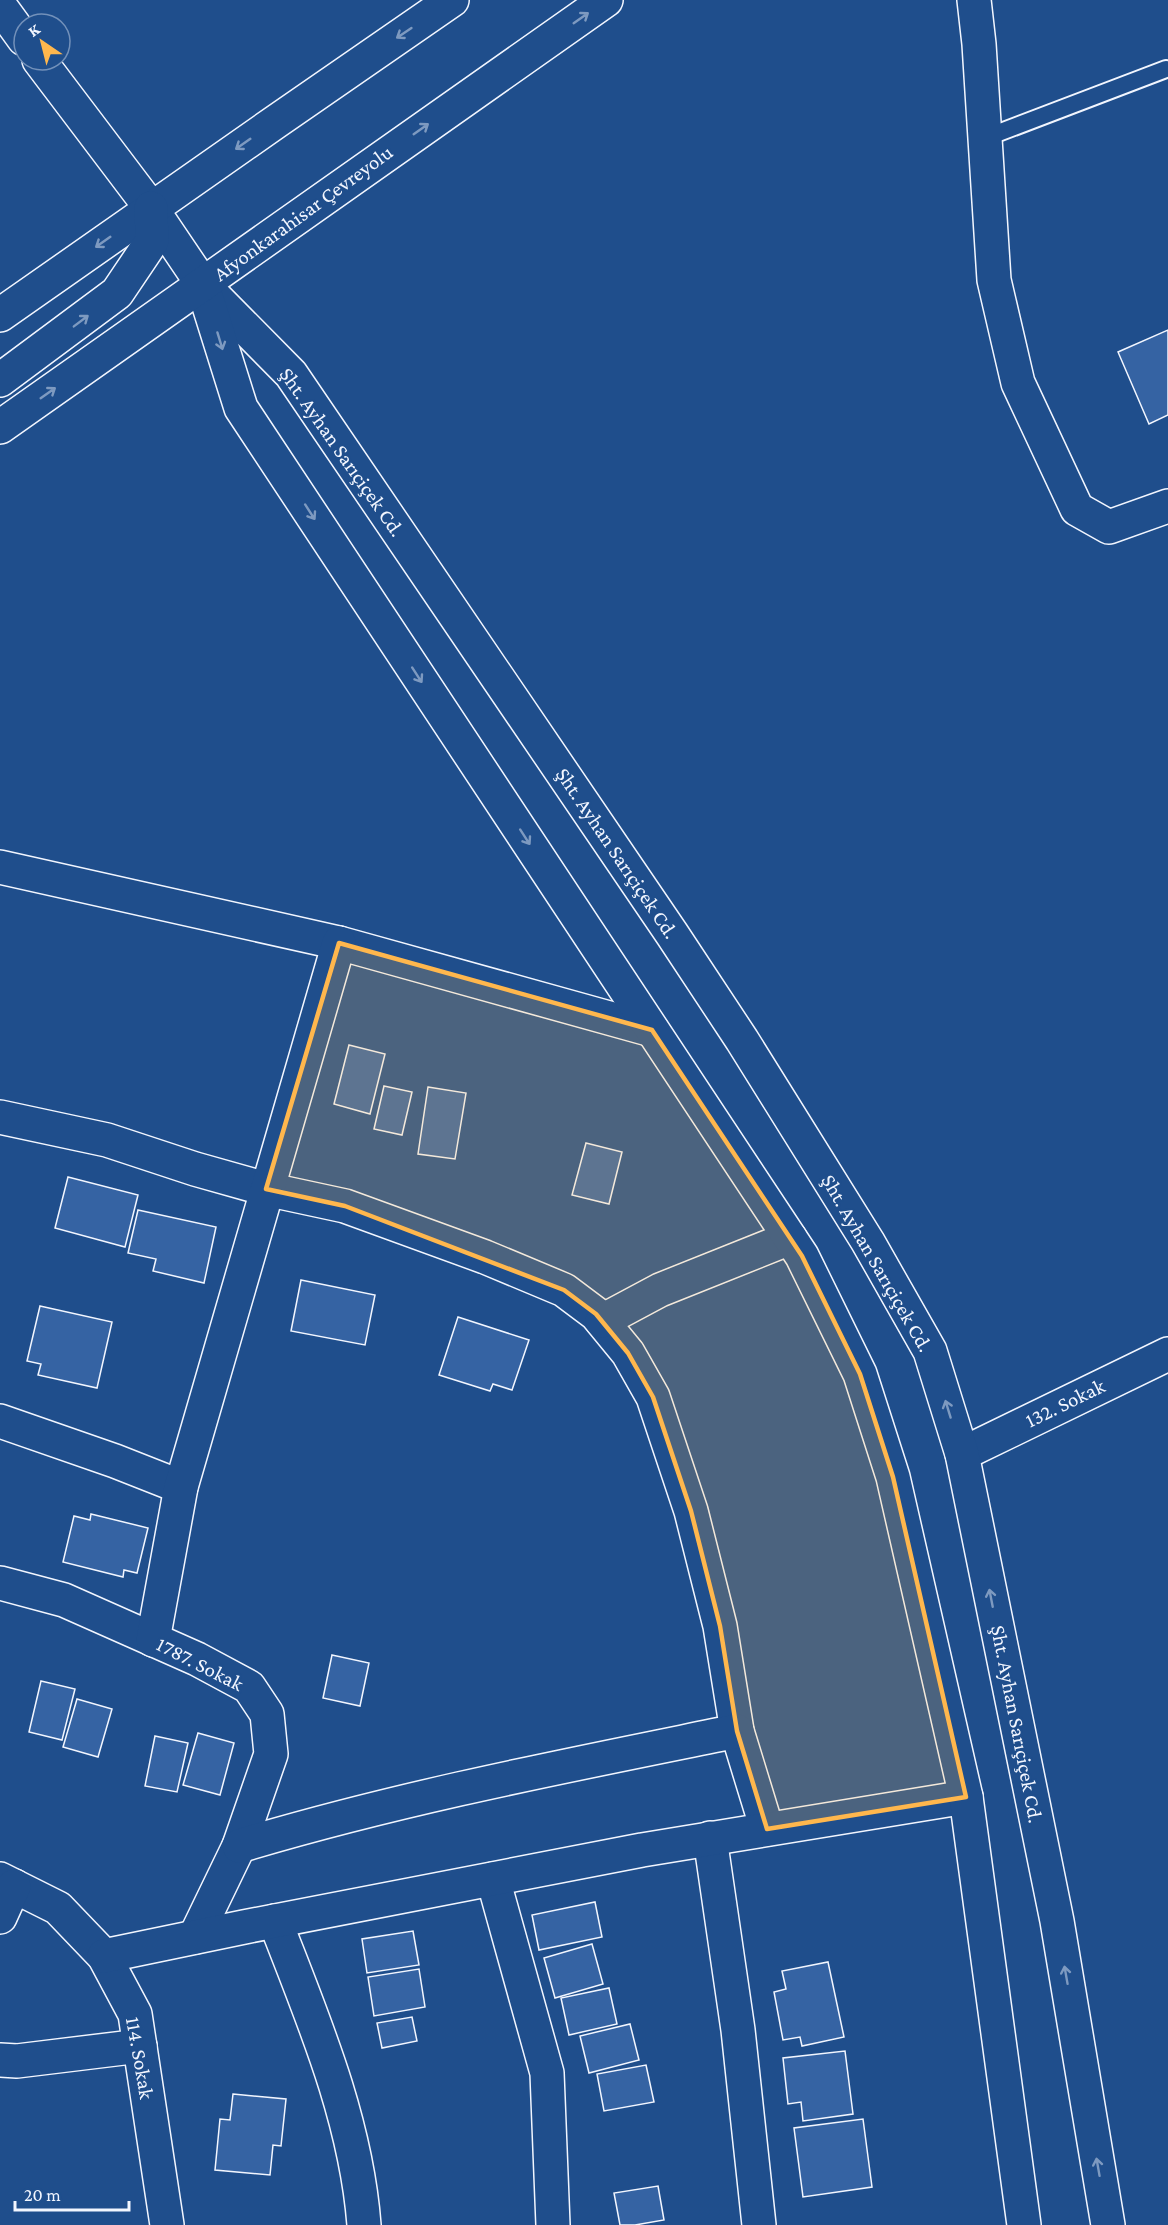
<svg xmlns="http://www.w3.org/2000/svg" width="1168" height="2225" font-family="'Crimson Pro',serif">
	<rect width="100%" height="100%" fill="#1f4e8c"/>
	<!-- building -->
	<g fill="#3563a3" stroke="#f2f6ff" stroke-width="1.5">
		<polygon points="1168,330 1168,415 1149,424 1118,352"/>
		<polygon points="349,1045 385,1054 370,1114 334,1104"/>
		<polygon points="384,1086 412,1092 402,1135 374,1129"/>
		<polygon points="428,1087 466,1093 455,1159 418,1154"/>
		<polygon points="586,1143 622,1152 609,1204 572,1195"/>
		<polygon points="68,1177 138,1195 125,1247 55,1228"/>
		<polygon points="138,1210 216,1227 204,1283 153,1271 156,1259 128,1253"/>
		<polygon points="301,1280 375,1295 365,1345 291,1331"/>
		<polygon points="40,1306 112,1322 97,1388 38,1375 41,1364 27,1361"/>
		<polygon points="458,1317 529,1340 512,1390 493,1384 490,1391 439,1375"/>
		<polygon points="91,1514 148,1528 137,1573 124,1570 123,1577 63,1562 74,1516 90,1520"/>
		<polygon points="332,1655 369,1663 360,1706 323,1698"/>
		<polygon points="41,1681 75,1689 62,1740 29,1732"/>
		<polygon points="77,1699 112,1709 98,1757 63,1747"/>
		<polygon points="198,1733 234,1743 220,1795 183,1785"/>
		<polygon points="155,1736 188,1743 177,1792 145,1786"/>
		<polygon points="595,1902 602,1937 539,1950 532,1915"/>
		<polygon points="413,1931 419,1965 367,1973 362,1939"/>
		<polygon points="592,1944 603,1984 555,1998 544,1958"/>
		<polygon points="828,1962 844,2037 802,2046 800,2037 783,2040 774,1992 786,1989 782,1971"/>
		<polygon points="419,1969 425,2007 374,2016 368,1977"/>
		<polygon points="609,1988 617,2024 569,2035 561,1998"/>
		<polygon points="412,2017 417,2041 382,2048 377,2023"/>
		<polygon points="630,2024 639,2060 589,2073 580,2036"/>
		<polygon points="845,2051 853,2114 803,2121 801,2102 788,2104 783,2058"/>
		<polygon points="646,2065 654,2102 604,2111 597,2074"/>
		<polygon points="233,2094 286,2099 281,2146 273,2145 270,2175 215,2170 220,2119 230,2120"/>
		<polygon points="863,2119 872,2187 803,2197 794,2128"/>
		<polygon points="658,2186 664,2220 635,2225 620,2225 614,2193"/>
	</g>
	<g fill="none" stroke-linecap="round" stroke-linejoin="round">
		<defs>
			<polyline id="lane" points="985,138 1166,69"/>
			<g id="street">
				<polyline points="974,0 979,44 994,280 1018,383 1077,509 1109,527 1168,506"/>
				<polyline points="0,867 339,943 652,1030"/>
				<polyline points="0,1117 107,1140 195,1169 266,1189 345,1206 485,1257 564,1290 596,1314 628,1353 653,1397 691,1511 720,1626 737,1731 767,1829"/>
				<polyline points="602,1321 660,1290 790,1238"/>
				<polyline points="0,1421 115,1461 181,1487"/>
				<polyline points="962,1454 1168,1354"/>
				<polyline points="0,1583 64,1600 197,1659 249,1687 267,1714 271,1754 239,1846 195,1937"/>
				<polyline points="153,1640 181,1487 339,943"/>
				<polyline points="710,1838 738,2030 759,2225"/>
				<path d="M239,1846C402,1797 570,1765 737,1731"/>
				<polyline points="0,1879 58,1908 104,1956 135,2014 167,2225"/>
				<polyline points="493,1879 547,2073 553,2225"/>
				<polyline points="0,1917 14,1886"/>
				<path d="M275,1921C313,2019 356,2119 364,2225"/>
				<polyline points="104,1956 244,1927 642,1850 966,1797"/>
				<polyline points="0,2060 17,2061 140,2046"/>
			</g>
			<g id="secondary">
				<polyline points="0,6 24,39"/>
				<polyline points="39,60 151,208"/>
				<polyline points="203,285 291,374 672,934 742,1040 868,1242 930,1351 962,1454 1057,1921 1108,2225"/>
				<polyline points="204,290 241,408 802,1256 860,1374 893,1477 966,1797 1024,2225"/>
			</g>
			<g id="highway">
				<polyline points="151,208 203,285"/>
				<polyline points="0,315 274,123 452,0"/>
				<polyline points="0,380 117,293 152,241 151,208"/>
				<polyline points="0,427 606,0"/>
			</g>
		</defs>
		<!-- lane casing -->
		<use href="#lane" stroke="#f2f6ff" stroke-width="20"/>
		<!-- street casing -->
		<use href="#street" stroke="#f2f6ff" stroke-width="36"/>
		<!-- secondary casing -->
		<use href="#secondary" stroke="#f2f6ff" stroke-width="36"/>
		<!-- highway casing -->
		<use href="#highway" stroke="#f2f6ff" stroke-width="36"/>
		<!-- lane -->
		<use href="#lane" stroke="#1f4e8c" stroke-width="16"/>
		<!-- street -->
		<use href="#street" stroke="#1f4e8c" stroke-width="33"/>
		<!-- secondary -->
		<use href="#secondary" stroke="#1f4e8c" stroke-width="33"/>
		<!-- highway -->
		<use href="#highway" stroke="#1f4e8c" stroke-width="33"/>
	</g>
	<!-- one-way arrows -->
	<defs><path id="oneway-shaft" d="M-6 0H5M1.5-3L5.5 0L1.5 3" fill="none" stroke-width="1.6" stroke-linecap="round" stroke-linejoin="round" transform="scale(1.5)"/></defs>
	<g stroke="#7e9ac0">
		<use href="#oneway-shaft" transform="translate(581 18) rotate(-35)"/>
		<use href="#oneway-shaft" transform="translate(404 33) rotate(146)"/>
		<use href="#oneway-shaft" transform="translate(421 129) rotate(-35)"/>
		<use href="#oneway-shaft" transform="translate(243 144) rotate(145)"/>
		<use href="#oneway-shaft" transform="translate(103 242) rotate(145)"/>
		<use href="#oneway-shaft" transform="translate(81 321) rotate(-37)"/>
		<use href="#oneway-shaft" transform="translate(220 341) rotate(73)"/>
		<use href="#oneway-shaft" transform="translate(48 393) rotate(-35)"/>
		<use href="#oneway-shaft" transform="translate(310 512) rotate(57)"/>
		<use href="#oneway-shaft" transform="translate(417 675) rotate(57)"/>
		<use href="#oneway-shaft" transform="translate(525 837) rotate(57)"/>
		<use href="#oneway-shaft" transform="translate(948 1409) rotate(-107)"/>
		<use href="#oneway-shaft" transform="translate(991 1598) rotate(-101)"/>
		<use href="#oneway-shaft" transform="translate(1066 1975) rotate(-100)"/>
		<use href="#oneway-shaft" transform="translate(1098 2167) rotate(-100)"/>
	</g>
	<!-- marked area -->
	<path fill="#ffb74d" fill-opacity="0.2" stroke="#ffb74d" stroke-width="4.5" stroke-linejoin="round" d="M339,943L652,1030L802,1256L860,1374L893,1477L966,1797L767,1829L737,1731L720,1626L691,1511L653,1397L628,1353L596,1314L564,1290L345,1206L266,1189Z"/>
	<g text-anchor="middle" stroke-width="4.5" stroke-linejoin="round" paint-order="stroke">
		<!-- street labels -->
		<g font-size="21" fill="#f2f6ff" stroke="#1f4e8c">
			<text transform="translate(303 213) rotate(-36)" y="7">Afyonkarahisar Çevreyolu</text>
			<text transform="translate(342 452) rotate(55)" y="7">Şht. Ayhan Sarıçiçek Cd.</text>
			<text transform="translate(617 853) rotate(56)" y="7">Şht. Ayhan Sarıçiçek Cd.</text>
			<text transform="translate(877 1263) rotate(60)" y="7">Şht. Ayhan Sarıçiçek Cd.</text>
			<text transform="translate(1065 1403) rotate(-26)" y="7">132. Sokak</text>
			<text transform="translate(200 1664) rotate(27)" y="7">1787. Sokak</text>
			<text transform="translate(1017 1724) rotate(79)" y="7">Şht. Ayhan Sarıçiçek Cd.</text>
			<text transform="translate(140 2058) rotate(80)" y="7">114. Sokak</text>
		</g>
	</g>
	<!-- north arrow -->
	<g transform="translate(42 42) rotate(325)"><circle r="28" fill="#1f4e8c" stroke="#7391ba" stroke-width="1.5"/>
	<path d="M0-4.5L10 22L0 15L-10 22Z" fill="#ffb74d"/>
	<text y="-9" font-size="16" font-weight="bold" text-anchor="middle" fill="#f2f6ff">K</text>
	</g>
	<!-- scale -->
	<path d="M15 2201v9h114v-9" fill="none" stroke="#f2f6ff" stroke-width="3"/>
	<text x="24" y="2201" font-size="18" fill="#f2f6ff" stroke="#1f4e8c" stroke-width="4.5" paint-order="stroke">20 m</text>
</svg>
